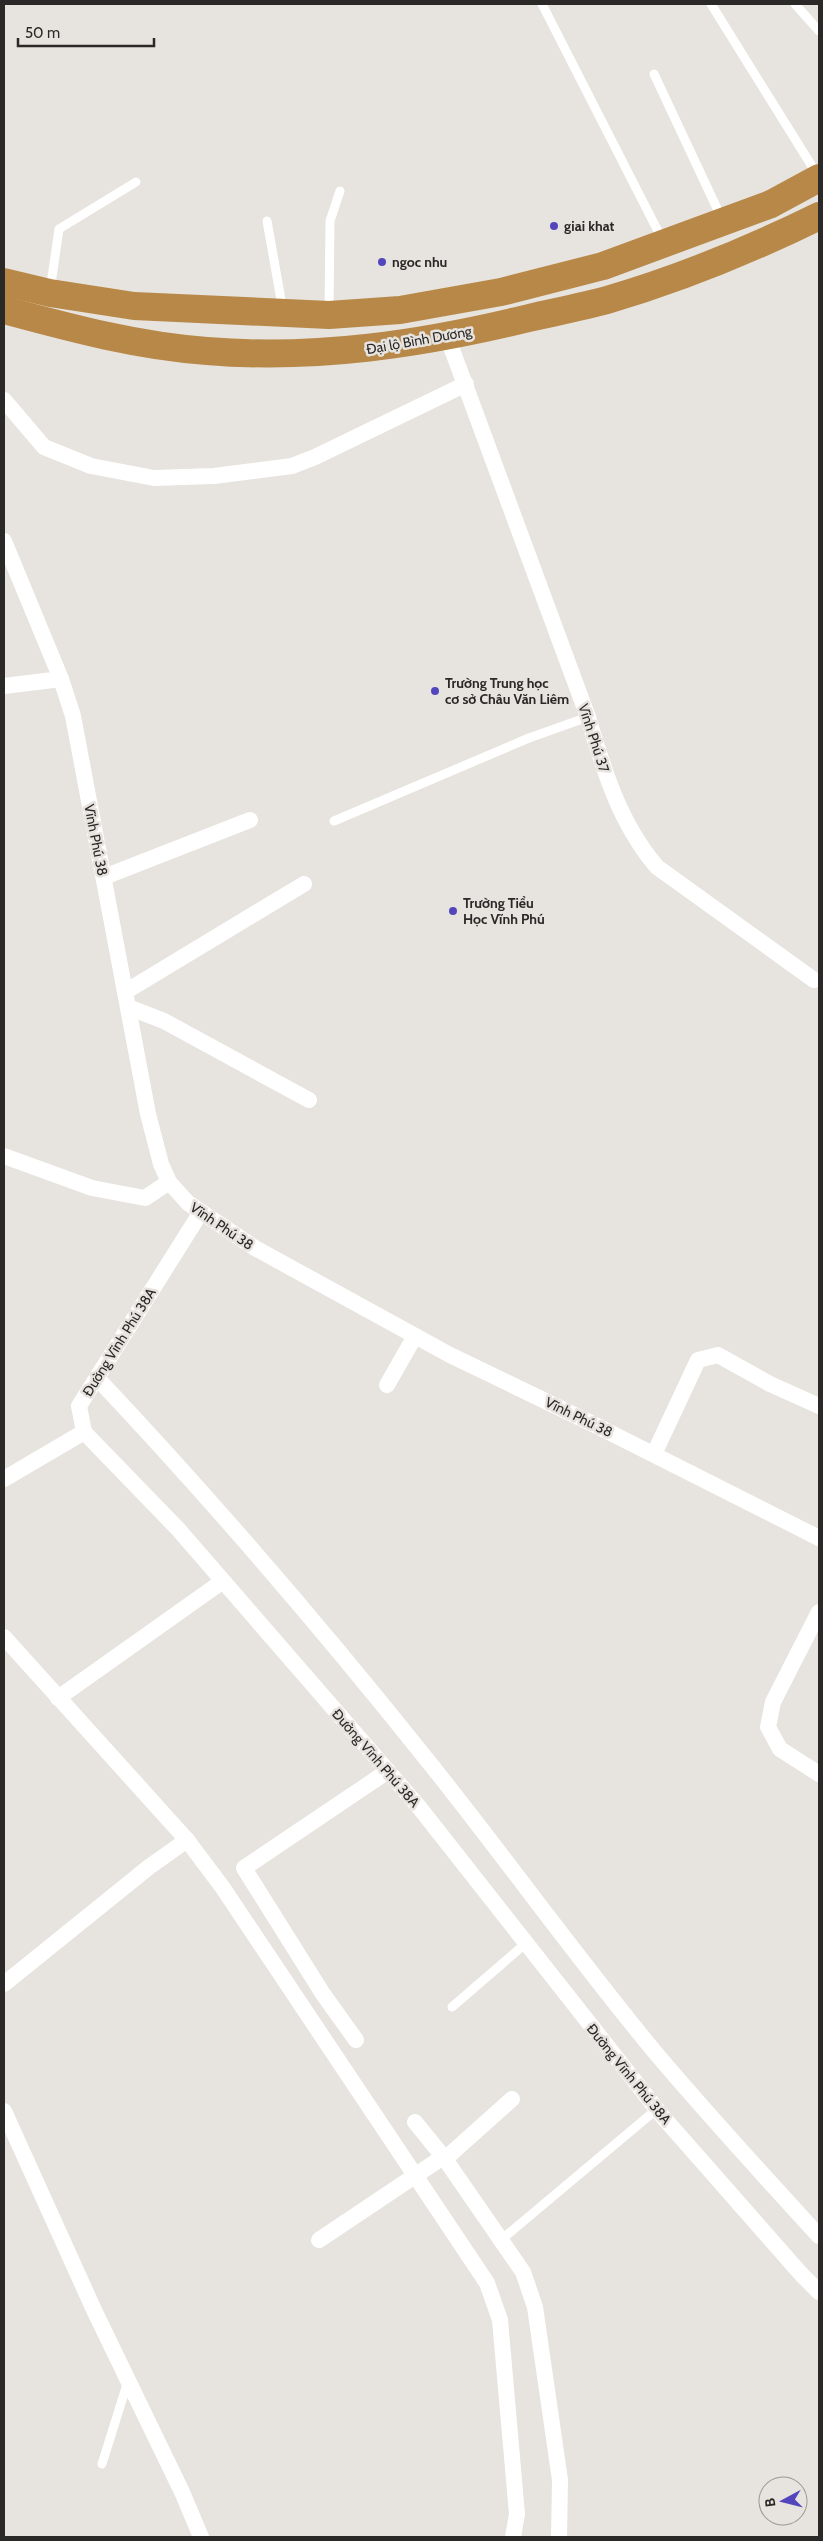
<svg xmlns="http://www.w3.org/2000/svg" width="823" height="2541" font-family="Cabin,sans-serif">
	<rect width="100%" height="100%" fill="#e7e3de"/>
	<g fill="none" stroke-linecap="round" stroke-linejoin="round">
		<!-- lane -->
		<g stroke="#fff" stroke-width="9">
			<polyline points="542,4 663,241"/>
			<polyline points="711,4 818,176"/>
			<polyline points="795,4 819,31"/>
			<polyline points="654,74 722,219"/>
			<polyline points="267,221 283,311"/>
			<polyline points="50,291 59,229 136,182"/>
			<polyline points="329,312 330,221 340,191"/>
			<polyline points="334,821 529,738 588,717"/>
			<polyline points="452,2007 525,1944"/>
			<polyline points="501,2240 657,2109"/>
			<polyline points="102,2464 128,2381"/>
		</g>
		<!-- street -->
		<g stroke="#fff" stroke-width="16">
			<path d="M447,336L588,717C604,771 620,824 657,867L814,980"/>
			<polyline points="4,400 44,447 91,466 154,478 214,476 292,466 315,457 466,384"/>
			<polyline points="4,541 61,679 73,716 148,1114 161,1164 169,1182 188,1203 255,1248 450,1355 595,1425 819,1538"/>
			<polyline points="4,686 61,679"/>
			<polyline points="104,877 250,820"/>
			<polyline points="125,992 304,884"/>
			<polyline points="128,1007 164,1021 309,1100"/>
			<polyline points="4,1156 92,1188 145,1198 169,1182"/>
			<polyline points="201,1212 79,1406 84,1432 178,1529 419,1807 663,2117 801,2274 819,2292"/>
			<path d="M97,1378C214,1502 326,1633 432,1766C507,1860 577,1958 654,2051C707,2114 763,2175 819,2236"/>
			<polyline points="387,1385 415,1336"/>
			<polyline points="654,1454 698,1360 718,1355 770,1384 819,1406"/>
			<polyline points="4,1479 84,1432"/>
			<polyline points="819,1612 773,1702 768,1727 780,1749 819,1774"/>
			<polyline points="4,1637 187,1840"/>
			<polyline points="58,1698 223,1581"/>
			<polyline points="4,1984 149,1867 187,1840 223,1888 487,2283 500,2320 517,2514 513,2537"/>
			<polyline points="356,2040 323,1994 244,1868 388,1771"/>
			<polyline points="4,2111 94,2310 182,2492 201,2537"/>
			<polyline points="415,2122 445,2159 523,2272 535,2307 560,2480 559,2537"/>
			<polyline points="445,2159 512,2099"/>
			<polyline points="319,2240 443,2157"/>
		</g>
		<!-- highway -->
		<g stroke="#b88848" stroke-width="28">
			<polyline points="4,282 50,293 134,306 329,315 400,310 501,292 603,266 771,204 819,178"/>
			<path d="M4,310C71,328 137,346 207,351C316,360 422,344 529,318C555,312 581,307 607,300C679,279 752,249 819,216"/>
		</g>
	</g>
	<!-- markers -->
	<g fill="#5346bd" stroke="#e7e3de" stroke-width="2">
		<circle cx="554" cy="226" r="5"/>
		<circle cx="382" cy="262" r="5"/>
		<circle cx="435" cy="691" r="5"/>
		<circle cx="453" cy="911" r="5"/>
	</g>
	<g text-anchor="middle" stroke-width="5" stroke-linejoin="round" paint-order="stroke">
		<!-- poi labels -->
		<g font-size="14" font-weight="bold" fill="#2a2927" stroke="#e7e3de" text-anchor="start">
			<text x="564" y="231">giai khat</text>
			<text x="392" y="267">ngoc nhu</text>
			<text x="445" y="688">Trường Trung học<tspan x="445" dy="16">cơ sở Châu Văn Liêm</tspan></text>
			<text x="463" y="908">Trường Tiểu<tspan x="463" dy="16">Học Vĩnh Phú</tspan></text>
		</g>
		<!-- street labels -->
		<g font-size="14" fill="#2a2927" stroke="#e7e3de">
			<text transform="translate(419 340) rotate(-10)" y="5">Đại lộ Bình Dương</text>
			<text transform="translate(594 738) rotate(72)" y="5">Vĩnh Phú 37</text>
			<text transform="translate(96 840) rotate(79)" y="5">Vĩnh Phú 38</text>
			<text transform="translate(222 1226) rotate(34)" y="5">Vĩnh Phú 38</text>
			<text transform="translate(119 1342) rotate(-58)" y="5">Đường Vĩnh Phú 38A</text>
			<text transform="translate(579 1417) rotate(26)" y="5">Vĩnh Phú 38</text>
			<text transform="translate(376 1758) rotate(49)" y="5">Đường Vĩnh Phú 38A</text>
			<text transform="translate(629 2074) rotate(51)" y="5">Đường Vĩnh Phú 38A</text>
		</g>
	</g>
	<!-- border -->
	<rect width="823" height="2541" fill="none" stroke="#2a2927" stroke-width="10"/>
	<!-- north arrow -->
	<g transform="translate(783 2501) rotate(263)"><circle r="24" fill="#e7e3de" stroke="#9b9995"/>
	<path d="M0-4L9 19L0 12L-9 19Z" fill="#5346bd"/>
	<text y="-8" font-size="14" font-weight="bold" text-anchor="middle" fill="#2a2927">B</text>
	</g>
	<!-- scale -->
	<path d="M18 38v8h136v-8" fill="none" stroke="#2a2927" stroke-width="2.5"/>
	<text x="25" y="38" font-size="15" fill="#2a2927" stroke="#e7e3de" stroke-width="4" paint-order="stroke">50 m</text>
</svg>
